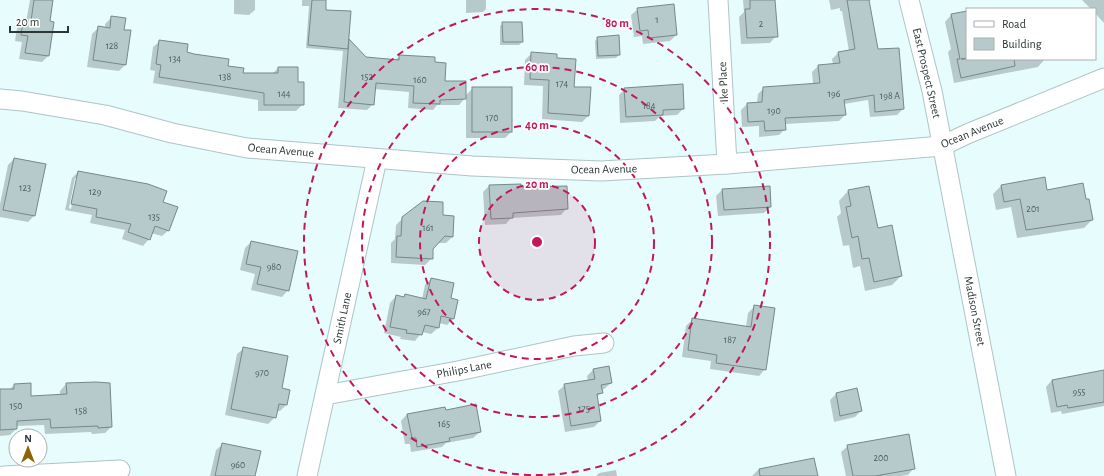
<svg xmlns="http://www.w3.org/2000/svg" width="1104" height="476" font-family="'Alegreya Sans',sans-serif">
	<rect width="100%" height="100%" fill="#e6fcfd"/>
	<!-- shadow -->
	<g fill="#0003" fill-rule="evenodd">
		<polygon points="30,0 52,0 49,22 48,56 42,62 19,59 22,42 15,41 17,28 23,21 26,22"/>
		<polygon points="234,0 255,0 255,10 249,15 234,14"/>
		<polygon points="302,0 325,0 325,11 348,41 349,40 365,58 395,60 400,56 434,63 444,82 465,96 473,88 511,132 505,138 466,138 466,97 459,105 437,105 433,110 408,108 409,92 374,89 373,104 367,110 338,108 343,51 306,48 309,6 302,6"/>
		<polygon points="466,0 486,0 486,9 483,12 466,13"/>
		<polygon points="743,0 770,0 776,36 770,43 741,44 739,17 744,12"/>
		<polygon points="829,0 871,0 868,2 877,50 903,109 897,115 870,117 868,100 844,104 845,115 839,121 785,124 785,129 779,135 759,137 759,126 742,127 741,110 747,104 757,103 758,94 764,88 813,84 812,72 818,66 833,64 832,59 838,53 849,51 842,11 840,11 840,8 831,10"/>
		<polygon points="1082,0 1104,0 1104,23 1095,13 1095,9 1091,9"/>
		<polygon points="638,9 676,35 670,41 643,44 642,36 634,37 631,15"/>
		<polygon points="967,12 967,59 1044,60 1038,67 954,83 948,52 951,49 945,22 951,15"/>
		<polygon points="112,17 123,31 126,64 119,71 87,67 92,34 98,28 105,28 105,24"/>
		<polygon points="503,23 522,42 519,45 500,45 500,26"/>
		<polygon points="598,38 619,55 616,58 596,59 595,41"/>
		<polygon points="160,41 186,52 227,66 242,74 272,74 278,68 297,83 303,104 296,111 258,111 258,100 153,83 155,71 150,70 153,47"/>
		<polygon points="532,53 556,59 588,116 582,122 542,119 543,86 524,85 525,60"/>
		<polygon points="625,89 683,109 677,115 660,116 655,121 620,123 619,95"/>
		<polygon points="14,159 34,216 28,222 0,217 0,204 8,165"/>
		<path d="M78,172L162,202L169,230L162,236L151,233L149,239L143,246L122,239L125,230L90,223L92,215L65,210L72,178ZM75,178H77L71,209L69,208Z"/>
		<polygon points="489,186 567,208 561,215 511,218 506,224 485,225 483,192"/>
		<polygon points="1001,186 1046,191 1085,201 1092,220 1084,228 1017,238 1011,207 996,210 993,194"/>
		<polygon points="869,187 877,229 901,276 892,285 865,291 860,266 853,268 849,245 843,246 837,217 841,213 839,201 848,191"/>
		<polygon points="722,190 770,207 764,213 718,216 716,196"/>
		<polygon points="442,216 452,237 446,243 438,243 432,249 432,258 425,265 391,263 391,243 395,239 396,225 403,218"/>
		<polygon points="251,242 288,290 282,297 251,290 255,274 240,270 245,248"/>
		<polygon points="431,279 449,299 454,318 447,325 439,323 438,328 431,334 422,332 415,341 400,339 401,337 384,333 390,303 396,296 403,298 405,295 422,299 425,285"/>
		<polygon points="755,306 765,369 759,376 710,369 711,361 682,357 686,326 693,319 746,327 748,313"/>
		<polygon points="244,348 281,389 289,390 286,405 280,411 276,411 275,417 268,424 225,415 237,354"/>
		<polygon points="594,369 611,383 604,389 601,390 601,393 596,398 600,421 594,427 565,432 558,391 565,385 588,381 587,376"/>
		<polygon points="1104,371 1104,406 1062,414 1061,411 1051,413 1046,387 1052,380"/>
		<polygon points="66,384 109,384 111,427 105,433 92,434 91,432 45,434 44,425 16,426 16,429 10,435 0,436 0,390 9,390 14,385 30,397 60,396 60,391"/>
		<polygon points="857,389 861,411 855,417 834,422 830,400 836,394"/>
		<polygon points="445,411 480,432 473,438 446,443 442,447 411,452 410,444 405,444 401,421 407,414"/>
		<polygon points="223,444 254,476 210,476 216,450"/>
		<polygon points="848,446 914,468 908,475 901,476 846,476 841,452"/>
		<polygon points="813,459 816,476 752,476 758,470"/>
		<polygon points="616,470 617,476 596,476 599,473"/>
	</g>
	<!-- building -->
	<g fill="#b6cacb" stroke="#76898a">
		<polygon points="34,0 53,0 50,21 54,22 49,56 25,53 28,36 21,35 23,20 31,21"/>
		<polygon points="312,0 326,0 326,10 351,11 348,49 308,45"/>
		<polygon points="750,0 775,0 778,37 747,38 745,9 750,9"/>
		<polygon points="847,0 869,0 878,49 899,48 904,109 875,112 874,95 844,100 846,115 785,118 786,130 765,131 764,121 748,122 747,103 762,102 763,87 820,83 818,65 840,63 838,52 855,49"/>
		<polygon points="674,4 677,35 649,38 648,30 640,31 637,8"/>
		<polygon points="967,11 967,58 961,59 1014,59 1015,66 961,78 957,59 960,59 951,14"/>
		<polygon points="111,16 126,18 124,30 131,30 126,65 93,60 98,26 110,28"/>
		<polygon points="502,22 522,22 523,42 503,42"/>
		<polygon points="619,35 620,55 598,56 597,37"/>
		<polygon points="349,39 366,57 399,60 399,55 435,57 435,62 446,63 445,81 466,81 466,99 440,100 440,104 413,103 414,86 376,83 374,105 344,102"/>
		<polygon points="159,40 188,44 187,52 194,54 229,59 228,66 244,68 243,73 278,73 278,67 298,67 298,82 304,82 304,105 264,105 264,93 159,77 161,65 156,64"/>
		<polygon points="531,52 557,54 557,58 576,59 574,87 591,87 589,116 548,113 549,80 530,79"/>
		<polygon points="683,84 684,109 663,110 663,115 626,117 624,88"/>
		<rect x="472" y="87" width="40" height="45"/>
		<polygon points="14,158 46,164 35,216 3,210"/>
		<polygon points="78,171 148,184 167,191 163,202 178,207 169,231 155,226 150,240 128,232 131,224 96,217 97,209 71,204"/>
		<polygon points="1045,177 1047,190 1083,183 1086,199 1089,199 1093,220 1026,230 1020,199 1004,202 1001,185"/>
		<polygon points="521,184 521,187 567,186 568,209 513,213 513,218 491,219 489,185"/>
		<polygon points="770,186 771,207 724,210 722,189"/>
		<polygon points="869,186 878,228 892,225 902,276 874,282 869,258 862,259 858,236 852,238 846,207 851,206 848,190"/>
		<polygon points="423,201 443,202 443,215 454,216 453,237 445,236 433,249 433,259 396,257 397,236 401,236 402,217"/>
		<polygon points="251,241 298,251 289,291 257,284 261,267 246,264"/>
		<polygon points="431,278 454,283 451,298 458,300 454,319 441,316 439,328 425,325 422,335 406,333 407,330 390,327 396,295 404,297 405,294 426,299"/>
		<polygon points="754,305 775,308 766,370 716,363 717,355 688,350 692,318 751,327"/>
		<polygon points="243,347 288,356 282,388 290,390 287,405 279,404 276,418 231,409"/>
		<polygon points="609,366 612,383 601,385 603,393 597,394 601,421 571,426 564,384 595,379 593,369"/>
		<polygon points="1104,370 1104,402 1068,408 1067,405 1057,407 1052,380"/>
		<polygon points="96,382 110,383 112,427 98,428 98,426 51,428 50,419 17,421 17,429 0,430 0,389 14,389 14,384 31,383 31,396 67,394 66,383"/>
		<polygon points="857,388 862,411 840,416 836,393"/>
		<polygon points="476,404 481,432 449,438 450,441 417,447 416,438 412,438 407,414 445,407 446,410"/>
		<polygon points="909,434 915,469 875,476 853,476 847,445"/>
		<polygon points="222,443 261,451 255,476 215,476"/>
		<polygon points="814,458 818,476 760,476 759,469"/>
	</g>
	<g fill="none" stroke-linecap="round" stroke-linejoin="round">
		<defs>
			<g id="minor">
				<polyline points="718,0 727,164"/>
				<polyline points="909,0 932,91 1006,476"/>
				<polyline points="0,99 22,101 105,115 172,133 247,148 472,166 601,171 727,164 942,146 967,134 1104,78"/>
				<polyline points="325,395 458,371 574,346 604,343"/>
				<polyline points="4,476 120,470"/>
				<polyline points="307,476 377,159"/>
			</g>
		</defs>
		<!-- minor casing -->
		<use href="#minor" stroke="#afc4c5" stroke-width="21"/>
		<!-- minor -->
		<use href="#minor" stroke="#fff" stroke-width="19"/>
	</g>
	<!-- distance rings -->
	<circle cx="537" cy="242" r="58" fill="#c2185b" fill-opacity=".12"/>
	<g fill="none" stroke="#c2185b" stroke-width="2" stroke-dasharray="7 5">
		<circle cx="537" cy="242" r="58"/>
		<circle cx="537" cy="242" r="117"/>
		<circle cx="537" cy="242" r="175"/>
		<circle cx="537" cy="242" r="233"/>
	</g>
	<g text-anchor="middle" stroke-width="3.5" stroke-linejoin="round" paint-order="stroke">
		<!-- number labels -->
		<g font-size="10" fill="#4f5a5a">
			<text x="657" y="23">1</text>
			<text x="761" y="27">2</text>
			<text x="112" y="49">128</text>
			<text x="175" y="62">134</text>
			<text x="225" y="80">138</text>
			<text x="367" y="80">152</text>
			<text x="420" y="83">160</text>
			<text x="562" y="87">174</text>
			<text x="284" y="97">144</text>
			<text x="834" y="97">196</text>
			<text x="890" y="99">198 A</text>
			<text x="649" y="109">184</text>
			<text x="774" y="114">190</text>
			<text x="492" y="121">170</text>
			<text x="25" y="191">123</text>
			<text x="95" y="195">129</text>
			<text x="1033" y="212">201</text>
			<text x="154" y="220">135</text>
			<text x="428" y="231">161</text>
			<text x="274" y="270">980</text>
			<text x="424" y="315">967</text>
			<text x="730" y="343">187</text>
			<text x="262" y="376">970</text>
			<text x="1079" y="395">955</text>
			<text x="16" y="409">150</text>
			<text x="584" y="412">175</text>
			<text x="81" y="414">158</text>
			<text x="444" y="427">165</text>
			<text x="881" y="461">200</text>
			<text x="238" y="468">960</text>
		</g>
		<!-- street labels -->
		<g font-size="12" fill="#2d3535" stroke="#fff">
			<text transform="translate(927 73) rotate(77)" y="4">East Prospect Street</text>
			<text transform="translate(723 82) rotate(-93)" y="4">Ike Place</text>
			<text transform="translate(972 132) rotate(-22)" y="4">Ocean Avenue</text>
			<text transform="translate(281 150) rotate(5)" y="4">Ocean Avenue</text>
			<text transform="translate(604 169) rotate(-1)" y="4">Ocean Avenue</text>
			<text transform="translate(975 311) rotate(79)" y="4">Madison Street</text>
			<text transform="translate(342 318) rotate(-78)" y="4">Smith Lane</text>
			<text transform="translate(464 369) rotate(-11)" y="4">Philips Lane</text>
		</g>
	</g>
	<circle cx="537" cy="242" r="6" fill="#c2185b" stroke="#fff" stroke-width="2"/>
	<g font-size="12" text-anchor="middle" font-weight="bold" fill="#c2185b" stroke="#fff" stroke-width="3.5" stroke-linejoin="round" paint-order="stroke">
		<text x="617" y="27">80 m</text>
		<text x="537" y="71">60 m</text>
		<text x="537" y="129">40 m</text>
		<text x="537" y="188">20 m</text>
	</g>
	<!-- legend -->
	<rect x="966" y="8" width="130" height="52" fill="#ffffff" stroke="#abaeae"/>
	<rect x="974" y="21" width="20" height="6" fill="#ffffff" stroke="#abaeae"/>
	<text x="1002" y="28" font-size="12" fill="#2d3535">Road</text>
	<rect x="974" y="38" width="20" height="12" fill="#b6cacb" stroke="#abaeae"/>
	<text x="1002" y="48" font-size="12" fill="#2d3535">Building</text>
	<!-- north arrow -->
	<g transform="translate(28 448)"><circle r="19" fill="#ffffff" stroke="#abaeae"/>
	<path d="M0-3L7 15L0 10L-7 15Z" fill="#8e6208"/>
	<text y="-6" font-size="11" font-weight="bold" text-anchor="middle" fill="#2d3535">N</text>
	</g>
	<!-- scale -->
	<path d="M10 26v6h58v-6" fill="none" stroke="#2d3535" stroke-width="2"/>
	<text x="16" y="26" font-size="12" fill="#2d3535" stroke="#ffffff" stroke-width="3" paint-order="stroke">20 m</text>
</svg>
